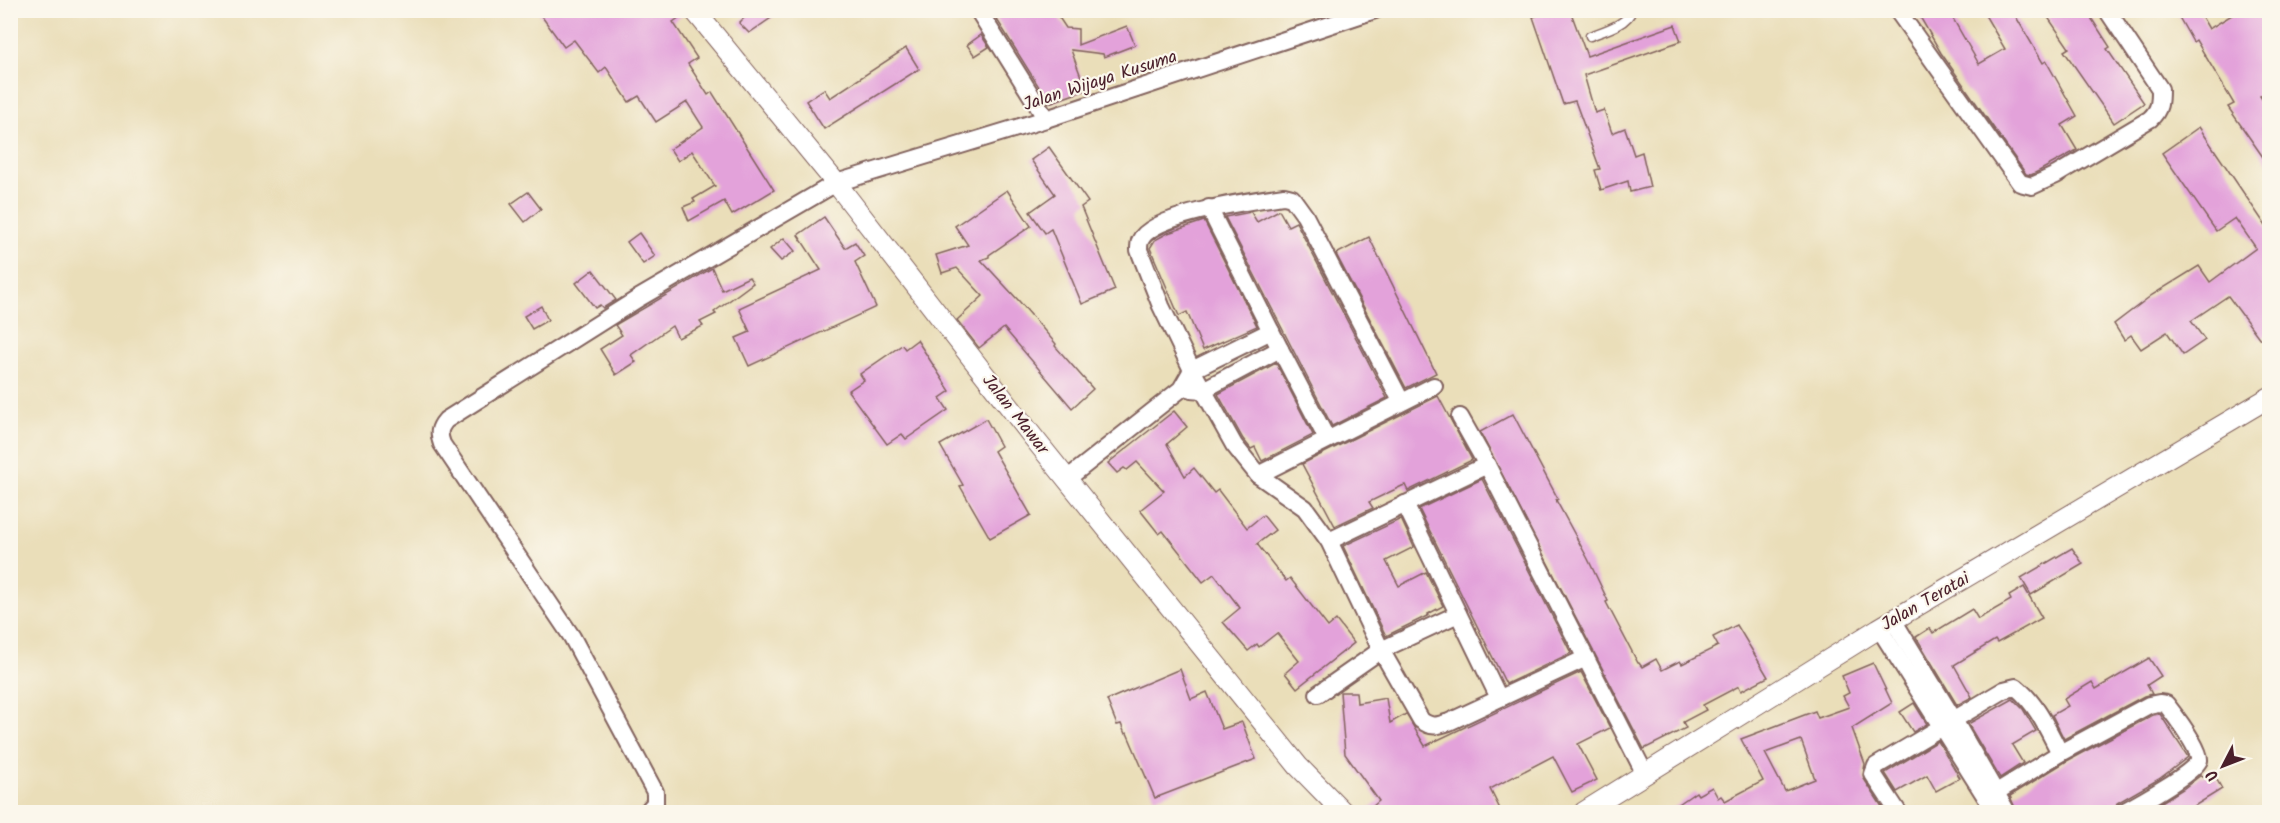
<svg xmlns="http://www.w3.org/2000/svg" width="2280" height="823" font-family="Kalam,sans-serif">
	<rect width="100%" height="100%" fill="#fbf7ec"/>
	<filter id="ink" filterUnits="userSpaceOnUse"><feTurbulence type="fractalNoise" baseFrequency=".0167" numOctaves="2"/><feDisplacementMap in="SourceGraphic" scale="12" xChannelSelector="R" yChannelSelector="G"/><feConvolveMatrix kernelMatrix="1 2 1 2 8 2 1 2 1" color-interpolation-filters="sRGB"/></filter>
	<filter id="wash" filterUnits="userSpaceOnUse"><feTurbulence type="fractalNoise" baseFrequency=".008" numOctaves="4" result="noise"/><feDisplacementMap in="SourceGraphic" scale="24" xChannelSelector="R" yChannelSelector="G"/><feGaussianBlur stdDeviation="1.35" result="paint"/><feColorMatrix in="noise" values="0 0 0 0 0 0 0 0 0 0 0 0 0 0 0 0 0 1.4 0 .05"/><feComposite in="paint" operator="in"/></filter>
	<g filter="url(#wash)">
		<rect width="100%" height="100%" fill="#eadeb9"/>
		<g id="blocks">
			<!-- building -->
			<g fill="#e3a2da" fill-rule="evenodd">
				<polygon points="537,10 682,10 683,15 673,22 697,58 688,64 708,95 712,92 774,190 732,215 724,201 689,221 683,207 695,202 693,199 715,186 692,151 678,161 670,149 703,127 687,102 656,122 639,96 629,102 606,67 599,73 574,40 564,47"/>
				<polygon points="752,10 783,10 749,33 739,23"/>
				<polygon points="991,10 1054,10 1066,28 1078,29 1078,45 1127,26 1135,45 1104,57 1103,54 1071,50 1086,90 1049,103"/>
				<polygon points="1551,10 1570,10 1587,56 1675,25 1681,41 1584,75 1595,113 1604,110 1612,133 1625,128 1634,155 1642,152 1650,187 1630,192 1628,181 1601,190 1595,170 1600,169 1575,101 1563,104 1533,17"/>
				<polygon points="1916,10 1948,10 1979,64 2005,49 1982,10 2012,10 2043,63 2046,61 2077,116 2062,125 2077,150 2039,171 2031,175 2026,174 1941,53"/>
				<polygon points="2043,10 2086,10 2110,47 2107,49 2144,103 2114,123 2064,51 2069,48"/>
				<polygon points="2175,10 2198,10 2209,29 2240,10 2270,10 2270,90 2260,96 2270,111 2270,167 2228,107 2234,104 2196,40 2193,42"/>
				<polygon points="981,35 989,47 975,56 967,45"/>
				<polygon points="906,48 919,69 824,129 806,101 824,89 830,98"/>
				<polygon points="2199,127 2270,232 2270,333 2260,339 2228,296 2191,321 2205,340 2183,355 2167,332 2141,349 2131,335 2124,340 2114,324 2152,295 2199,266 2210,282 2256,248 2235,218 2216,231 2162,153"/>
				<polygon points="1049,147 1088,202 1081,207 1115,290 1082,304 1051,229 1045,233 1030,212 1055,194 1031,160"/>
				<polygon points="1007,190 1031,226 989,255 989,257 981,260 1019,301 1056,344 1055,346 1093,389 1072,408 1004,328 979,348 957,320 983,296 957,268 942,273 936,255 968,245 955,226"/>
				<polygon points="528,192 541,209 525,222 511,204"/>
				<polygon points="1279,210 1288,226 1296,222 1387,398 1332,426 1225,217 1251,212 1257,222"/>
				<polygon points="824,217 845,248 855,242 864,256 855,262 876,307 749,366 736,338 750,332 739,308 821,270 798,235"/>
				<polygon points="1204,221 1257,326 1203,350 1187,312 1179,316 1150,248 1155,240 1168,233"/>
				<polygon points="639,233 655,256 643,264 627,242"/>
				<polygon points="1369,237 1436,373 1406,388 1336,254"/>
				<polygon points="784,238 795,251 781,261 770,249"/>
				<polygon points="712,268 722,290 749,277 753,283 714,312 716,314 700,322 703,326 678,338 672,326 631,355 636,362 616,375 600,349 622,335 615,325"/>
				<polygon points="593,270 616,300 603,308 600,305 595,308 576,283"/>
				<polygon points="541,306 548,320 532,329 524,316"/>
				<polygon points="917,340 950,391 940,398 948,410 906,439 902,434 887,444 848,391 864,380 860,374 902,345 905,349"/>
				<polygon points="1276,363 1313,435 1262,461 1255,447 1251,449 1243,439 1218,394"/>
				<polygon points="1438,396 1472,460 1408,491 1405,485 1402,486 1369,502 1373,508 1335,526 1302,464"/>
				<polygon points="1174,411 1187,427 1167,444 1185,476 1194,468 1214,493 1218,490 1247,528 1263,515 1275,530 1257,544 1286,581 1290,578 1328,627 1336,620 1354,643 1297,688 1285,673 1299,661 1277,633 1259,647 1257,644 1248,651 1223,622 1240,608 1214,574 1203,582 1163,531 1159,534 1140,510 1164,491 1137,462 1127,470 1124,468 1117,473 1108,463"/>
				<polygon points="1513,414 1558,499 1556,500 1588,559 1608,601 1606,602 1638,663 1639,663 1642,667 1656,659 1662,670 1680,661 1682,664 1718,646 1713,637 1737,625 1768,677 1741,691 1739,686 1703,705 1706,710 1683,722 1686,728 1644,749 1480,432"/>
				<polygon points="986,419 1001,446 994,451 1031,515 990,538 960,486 963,485 940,445"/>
				<polygon points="1482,479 1571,653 1506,684 1419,509"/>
				<polygon points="1401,519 1414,547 1386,561 1399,586 1426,572 1443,606 1428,614 1429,615 1386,636 1343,546"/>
				<polygon points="2072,548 2083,564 2031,595 2021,578"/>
				<polygon points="2024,587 2042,618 1997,643 1995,640 1954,665 1972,697 1957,705 1916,637 1930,628 1933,633 1972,609 1978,619 2011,600 2009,596"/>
				<polygon points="2149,658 2161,676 2147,685 2152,694 2144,696 2064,739 2052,715 2068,706 2064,699 2092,682 2096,689"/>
				<path d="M1873,663L1892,703L1852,728L1865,764L1863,775L1864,779L1886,813H1666L1696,792L1698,795L1712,787L1718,798L1721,796L1725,801L1763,781L1741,739L1815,711L1818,718L1849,707L1843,696L1849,693L1842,676ZM1801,740L1815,779L1785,791L1765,753Z"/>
				<polygon points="1180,669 1191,699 1207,692 1222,729 1242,722 1256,759 1155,798 1127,733 1125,734 1121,724 1117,725 1107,700"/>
				<polygon points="1581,672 1610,728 1578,744 1597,780 1572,792 1553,756 1490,789 1502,813 1365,813 1379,801 1345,754 1340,692 1356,692 1357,703 1386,698 1390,723 1406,714 1425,746"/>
				<polygon points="2013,699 2023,709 2036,731 2012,745 2023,763 2000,778 1968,724"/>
				<polygon points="1914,703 1927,724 1913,732 1900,712"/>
				<polygon points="2160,714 2188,757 2159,779 2117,803 2113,813 2017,813 2010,796 2065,762 2153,715"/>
				<polygon points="1938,741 1960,778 1936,791 1927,775 1897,792 1885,773"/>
				<polygon points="2212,771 2222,789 2183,813 2144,813 2183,789 2201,775 2202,777"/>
			</g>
		</g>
	</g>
	<g filter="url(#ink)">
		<use href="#blocks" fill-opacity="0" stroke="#82625d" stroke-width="1.5"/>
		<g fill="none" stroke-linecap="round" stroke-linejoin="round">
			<defs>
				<path id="service" d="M1590,36C1603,31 1627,25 1632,10"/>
				<g id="minor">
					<polyline points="978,10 1046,119"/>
					<path d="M1897,10L2020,183L2032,186L2056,175L2150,119C2160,110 2160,102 2160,89L2107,10"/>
					<polyline points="1209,208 1280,349 1327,439"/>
					<polyline points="1191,389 1203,390 1280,349"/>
					<path d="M1401,401L1305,216L1292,198L1284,196C1256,200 1151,214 1140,241C1139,244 1139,248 1139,250L1161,306L1192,370L1234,445L1258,475L1305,508L1329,541L1381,650L1421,720C1431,728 1437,726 1449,722L1586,658"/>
					<polyline points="1460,417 1487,465 1645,774"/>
					<polyline points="1258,475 1434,386"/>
					<polyline points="1067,479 1181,389 1192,370 1271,331"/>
					<polyline points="1405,504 1499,698"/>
					<polyline points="1329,541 1487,465"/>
					<polyline points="1893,620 1954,720 2007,812"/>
					<polyline points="1879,628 1992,807"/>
					<polyline points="1318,694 1381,650 1458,614"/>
					<path d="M1987,798L2060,753L2149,705L2159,703L2166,704C2173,713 2201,750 2199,760C2196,772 2136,805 2123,812"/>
					<path d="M647,812L655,803V792L572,637L442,444C438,433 439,428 446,420L639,298L836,183L1046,119L1375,10"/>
					<path d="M1898,812L1873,774L1876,766L2004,690L2016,687C2037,704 2048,730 2060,753"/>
				</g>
				<g id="tertiary">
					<polyline points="694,10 836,183 1033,437 1298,766 1343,812"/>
					<polyline points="1584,812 1878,629 2270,397"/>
				</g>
			</defs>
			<!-- service casing -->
			<use href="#service" stroke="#82625d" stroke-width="11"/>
			<!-- minor casing -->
			<use href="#minor" stroke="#82625d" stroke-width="20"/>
			<!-- tertiary casing -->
			<use href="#tertiary" stroke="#82625d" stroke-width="22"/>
			<!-- service -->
			<use href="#service" stroke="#fff" stroke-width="8"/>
			<!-- minor -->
			<use href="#minor" stroke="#fff" stroke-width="16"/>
			<!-- tertiary -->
			<use href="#tertiary" stroke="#fff" stroke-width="20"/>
		</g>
	</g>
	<g text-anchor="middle" stroke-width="4.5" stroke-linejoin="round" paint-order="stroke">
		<!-- street labels -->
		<g font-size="18" fill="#4a1f2b" stroke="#fbf7ec">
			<text transform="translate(1100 80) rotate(-18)" y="6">Jalan Wijaya Kusuma</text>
			<text transform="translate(1016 414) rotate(52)" y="6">Jalan Mawar</text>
			<text transform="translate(1925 601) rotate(-30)" y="6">Jalan Teratai</text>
		</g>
	</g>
	<!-- margin -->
	<rect width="2280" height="823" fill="none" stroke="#fbf7ec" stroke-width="36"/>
	<!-- north arrow -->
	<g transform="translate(2223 766) rotate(228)" stroke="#fbf7ec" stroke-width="4.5" paint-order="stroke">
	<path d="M0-4.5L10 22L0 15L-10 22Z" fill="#4a1f2b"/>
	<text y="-9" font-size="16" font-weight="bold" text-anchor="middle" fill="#4a1f2b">U</text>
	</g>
</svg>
